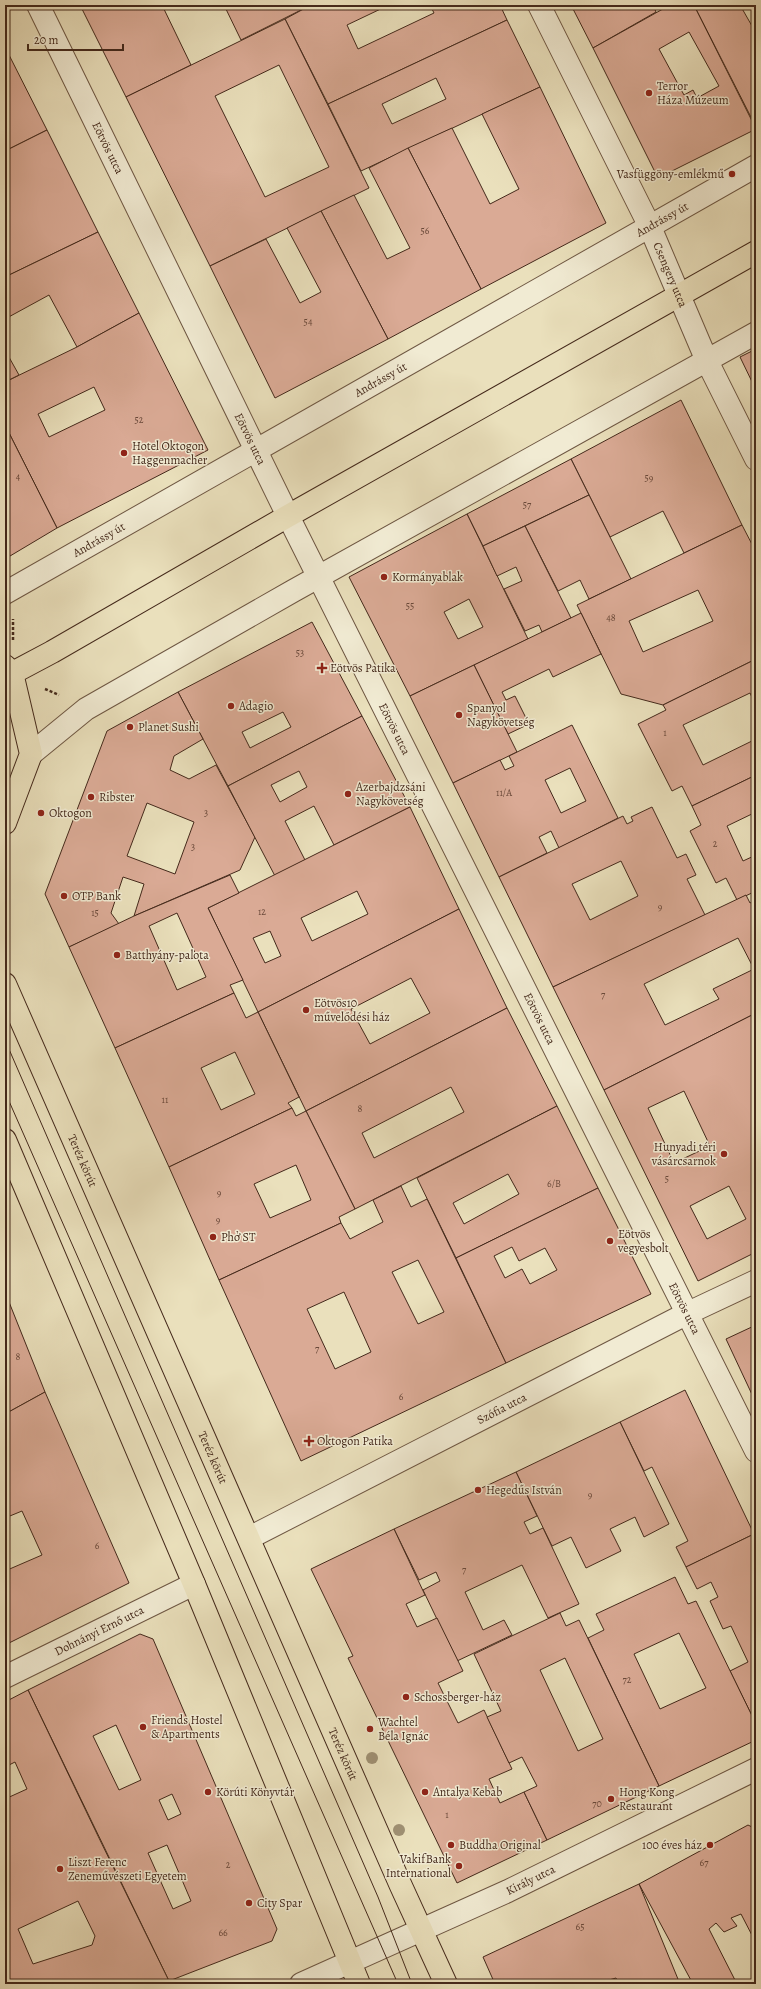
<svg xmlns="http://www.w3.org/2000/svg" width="761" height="1989" font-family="Alegreya,serif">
	<rect width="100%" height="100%" fill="#eae0bc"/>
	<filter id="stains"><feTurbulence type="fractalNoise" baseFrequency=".005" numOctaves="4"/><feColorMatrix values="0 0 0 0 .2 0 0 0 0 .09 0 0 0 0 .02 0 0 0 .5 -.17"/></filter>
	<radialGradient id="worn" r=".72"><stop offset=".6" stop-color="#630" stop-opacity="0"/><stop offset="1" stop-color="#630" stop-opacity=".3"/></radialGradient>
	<!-- building -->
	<g fill="#daaa95" stroke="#44291b" fill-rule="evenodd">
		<polygon points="80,5 162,5 191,65 126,97"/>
		<polygon points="224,5 311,5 241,40"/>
		<polygon points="311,5 389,5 347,25 358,49 434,13 430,5 500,5 507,20 328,104 285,19"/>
		<polygon points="571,5 653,5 656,12 593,48"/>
		<path d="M670,5H694L756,129L658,178L593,48ZM689,32L719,86L697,98L693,90L684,95L659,49Z"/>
		<polygon points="694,5 740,5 756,33 756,127"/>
		<path d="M285,19L369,188L210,266L126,97ZM279,65L329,167L265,197L215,96Z"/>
		<path d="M507,20L540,87L361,171L328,104ZM436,78L446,99L392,124L382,104Z"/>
		<polygon points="5,47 47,130 5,151"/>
		<polygon points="540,87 606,223 481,289 408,148 452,128 490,204 519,189 482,114"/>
		<polygon points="47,130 98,232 5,277 5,226 7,225 5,222 5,151"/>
		<polygon points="408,148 481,289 388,339 321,211 354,195 387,259 410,248 369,168"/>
		<polygon points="321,211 388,339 275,398 210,266 266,239 300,303 321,292 287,228"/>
		<polygon points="98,232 139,313 77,347 49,295 5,319 5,277"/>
		<path d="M139,313L208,450L57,528L5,425V382L77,347ZM94,387L105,410L49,437L38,414Z"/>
		<polygon points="756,349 756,390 740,357"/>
		<polygon points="5,350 19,375 5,382"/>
		<polygon points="681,400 742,525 684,553 663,511 610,537 571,459"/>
		<polygon points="5,425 57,528 5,559"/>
		<polygon points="571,459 589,495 483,546 467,514"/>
		<polygon points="589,495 631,579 589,599 580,580 558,591 525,526"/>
		<path d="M467,514L528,639L410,696L349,577ZM469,599L483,627L458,639L444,612Z"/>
		<path d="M742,525L756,552V659L663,705L621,694L577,605ZM698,590L713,621L643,652L629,621Z"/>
		<polygon points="525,526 571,618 542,632 539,625 525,631 504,589 522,581 516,567 497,576 483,546"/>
		<polygon points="581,613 601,654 553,677 549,669 502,692 506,700 515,696 529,724 508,734 474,665"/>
		<path d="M312,622L362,716L228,786L178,692ZM283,712L291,727L250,748L242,732Z"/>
		<polygon points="756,659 756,706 750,693 683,725 703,765 756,739 756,775 692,806 682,786 672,791 638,724 666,710 663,705"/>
		<polygon points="474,665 517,752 453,783 410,696"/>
		<path d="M178,692L203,739L174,756L170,770L189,779L216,765L255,837L240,870L134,916L144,884L123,877L111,913L119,924L69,947L45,894L107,731ZM147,803L194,822L175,874L127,856Z"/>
		<path d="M362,716L410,807L334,845L314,806L285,821L305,860L275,876L228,786ZM299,771L307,787L280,802L271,785Z"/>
		<path d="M572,725L618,818L559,848L551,831L539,837L547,853L499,877L453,783L500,760L505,770L514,766L509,756ZM570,768L586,801L561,813L545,780Z"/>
		<polygon points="756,775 756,812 727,826 743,861 756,855 756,891 737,900 726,878 716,883 690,831 701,825 692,806"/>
		<path d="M410,807L459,909L258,1012L208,908ZM357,891L368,914L312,941L301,918ZM270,931L281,956L265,963L253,938Z"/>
		<path d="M652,807L677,858L686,854L696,875L687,879L705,915L553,987L499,877L623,816L627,824L633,821L631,817ZM621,861L638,896L590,920L572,884Z"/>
		<path d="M230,875L239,893L208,908L243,980L230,985L234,993L115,1048L69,947L134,916ZM177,913L206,977L177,990L149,926Z"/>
		<path d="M746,895L750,903L756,900V1013L604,1090L553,987ZM738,938L754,969L713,989L719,999L665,1025L644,984Z"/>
		<path d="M459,909L507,1008L306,1111L258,1012ZM411,978L430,1013L370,1044L351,1009Z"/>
		<path d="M234,993L246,1018L258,1012L299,1097L288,1103L292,1108L169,1167L115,1048ZM235,1052L255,1094L221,1110L201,1068Z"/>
		<path d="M507,1008L557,1106L355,1209L306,1111ZM451,1087L464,1112L374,1158L362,1133Z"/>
		<path d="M756,1013V1252L698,1281L604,1090ZM684,1091L710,1146L674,1163L648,1108ZM729,1186L746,1219L707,1239L690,1206Z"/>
		<path d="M557,1106L598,1188L456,1258L417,1178ZM508,1174L519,1194L464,1224L453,1203Z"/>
		<path d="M292,1108L296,1116L306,1111L355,1209L339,1217L341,1223L219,1280L169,1167ZM296,1165L311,1200L270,1218L254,1184Z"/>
		<path d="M401,1186L411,1207L427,1199L506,1363L301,1461L219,1280L341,1223L350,1239L383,1222L373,1200ZM418,1260L444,1312L418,1324L392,1272ZM344,1292L371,1352L335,1369L307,1309Z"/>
		<path d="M598,1188L651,1294L506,1363L456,1258ZM512,1247L519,1261L545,1248L557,1270L530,1284L522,1269L505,1278L494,1256Z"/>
		<polygon points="5,1292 45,1392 5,1414"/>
		<polygon points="756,1325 756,1403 726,1339"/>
		<polygon points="685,1390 754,1534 686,1567 676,1547 688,1541 652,1467 644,1471 620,1422"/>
		<polygon points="45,1392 129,1583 5,1645 5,1571 42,1555 22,1511 5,1518 5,1483 8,1481 5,1474 5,1414"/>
		<polygon points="620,1422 669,1524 644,1537 635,1517 610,1529 621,1551 586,1568 571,1537 552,1546 516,1472"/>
		<polygon points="516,1472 537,1516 524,1522 530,1534 543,1528 579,1604 548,1618 522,1565 465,1592 483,1630 504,1620 512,1635 457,1661 423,1590 440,1581 436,1572 419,1580 394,1529"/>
		<polygon points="394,1529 425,1595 406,1604 417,1627 437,1618 463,1671 438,1683 458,1723 484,1710 512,1769 489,1779 500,1803 524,1792 547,1840 457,1883 348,1658 353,1656 311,1569"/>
		<polygon points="754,1534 756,1537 756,1724 730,1671 748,1662 731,1626 723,1629 710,1601 718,1597 711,1582 697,1589 686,1567"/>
		<path d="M675,1577L688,1604L696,1601L756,1724V1740L659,1786L588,1638L604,1630L596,1614ZM679,1633L706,1688L660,1709L634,1654Z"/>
		<path d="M560,1613L566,1626L579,1620L659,1786L547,1840L524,1792L537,1786L522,1757L509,1763L487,1717L501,1711L474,1654ZM565,1658L603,1739L578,1751L540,1670Z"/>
		<path d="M140,1634L153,1639L277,1929L272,1941L169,1981L28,1690ZM116,1725L141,1780L119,1790L93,1736ZM172,1794L181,1814L168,1820L159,1800ZM167,1845L191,1901L173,1909L148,1853Z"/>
		<path d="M28,1690L98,1836L169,1981L157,1984H5V1799L27,1789L15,1762L5,1767V1702ZM78,1901L95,1936L92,1945L33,1964L18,1929Z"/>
		<polygon points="748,1825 756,1829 756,1943 741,1914 731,1918 737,1926 724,1932 716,1923 709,1929 737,1984 693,1984 639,1884"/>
		<polygon points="639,1884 680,1984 619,1984 616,1978 595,1984 495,1984 483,1957"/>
	</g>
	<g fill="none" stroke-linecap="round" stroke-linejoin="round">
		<defs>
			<g id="minor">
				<path id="s1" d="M38,5L288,516L756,1451"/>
				<path id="s2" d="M539,5L650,227L707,361L756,459"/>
				<path id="s3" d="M5,593L756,166"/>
				<polyline points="31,754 86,709 293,591 756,333"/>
				<path id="s4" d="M249,1538L686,1314L756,1281"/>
				<path id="s5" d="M5,1677L194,1584"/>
				<path id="s6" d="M301,1984L508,1891L756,1769"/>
			</g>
			<g id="major">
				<polyline points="5,666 12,673 31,754 5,823"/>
				<polyline points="5,677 52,652 288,516 756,252"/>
				<path id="s7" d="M5,984L401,1886L446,1984"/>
				<polyline points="5,1140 194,1584 359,1984"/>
			</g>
		</defs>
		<!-- minor casing -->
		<use href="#minor" stroke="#6e5743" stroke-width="24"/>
		<!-- major casing -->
		<use href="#major" stroke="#44291b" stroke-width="24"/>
		<!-- path -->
		<g stroke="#44291b" stroke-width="2.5" stroke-dasharray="3 2" stroke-linecap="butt">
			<polyline points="13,640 13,619"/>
			<polyline points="45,689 59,695"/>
		</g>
		<!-- minor -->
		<use href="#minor" stroke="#f1ebd3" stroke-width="22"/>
		<!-- major -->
		<use href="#major" stroke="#eae0bc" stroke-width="22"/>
		<!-- tram -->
		<g stroke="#44291b" stroke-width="1">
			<polyline points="5,1040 378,1897 412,1984"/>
			<polyline points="5,1092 398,1984"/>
		</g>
	</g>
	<!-- trees -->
	<g fill="#9f9073">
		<circle cx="372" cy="1758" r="6"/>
		<circle cx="399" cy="1830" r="6"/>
	</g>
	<!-- markers -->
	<g fill="#8f2418" stroke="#f1ebd3" stroke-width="1.5">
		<circle cx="649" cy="93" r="4"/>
		<circle cx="732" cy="174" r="4"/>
		<circle cx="124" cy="453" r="4"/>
		<circle cx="384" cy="577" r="4"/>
		<path d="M320 662h4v4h4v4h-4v4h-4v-4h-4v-4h4z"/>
		<circle cx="231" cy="706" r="4"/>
		<circle cx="459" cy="715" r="4"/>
		<circle cx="130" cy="727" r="4"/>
		<circle cx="348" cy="794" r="4"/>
		<circle cx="91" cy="797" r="4"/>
		<circle cx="41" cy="813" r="4"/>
		<circle cx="64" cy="896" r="4"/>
		<circle cx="117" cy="955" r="4"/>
		<circle cx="306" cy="1010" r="4"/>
		<circle cx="724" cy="1154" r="4"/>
		<circle cx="213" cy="1237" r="4"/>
		<circle cx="610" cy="1241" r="4"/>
		<path d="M307 1435h4v4h4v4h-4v4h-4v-4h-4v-4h4z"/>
		<circle cx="478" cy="1490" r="4"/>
		<circle cx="406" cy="1697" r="4"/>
		<circle cx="143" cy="1727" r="4"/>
		<circle cx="370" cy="1729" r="4"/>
		<circle cx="208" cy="1792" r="4"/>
		<circle cx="425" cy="1792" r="4"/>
		<circle cx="611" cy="1799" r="4"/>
		<circle cx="451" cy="1845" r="4"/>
		<circle cx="710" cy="1845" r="4"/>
		<circle cx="459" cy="1866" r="4"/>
		<circle cx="60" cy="1869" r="4"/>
		<circle cx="249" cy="1903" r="4"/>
	</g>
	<g text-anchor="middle" stroke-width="3" stroke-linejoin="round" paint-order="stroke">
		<!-- number labels -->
		<g font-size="10" fill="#6a493a">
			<text x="425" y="234">56</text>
			<text x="308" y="325">54</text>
			<text x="139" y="423">52</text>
			<text x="18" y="480">4</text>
			<text x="649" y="481">59</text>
			<text x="527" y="508">57</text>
			<text x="410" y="609">55</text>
			<text x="611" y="621">48</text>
			<text x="300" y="656">53</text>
			<text x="665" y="736">1</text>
			<text x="504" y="796">11/A</text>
			<text x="206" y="816">3</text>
			<text x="715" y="847">2</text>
			<text x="193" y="850">3</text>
			<text x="660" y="910">9</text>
			<text x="262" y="915">12</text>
			<text x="95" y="916">15</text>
			<text x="603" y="998">7</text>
			<text x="165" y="1103">11</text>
			<text x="360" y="1112">8</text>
			<text x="667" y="1182">5</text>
			<text x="554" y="1187">6/B</text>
			<text x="219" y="1196">9</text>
			<text x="218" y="1223">9</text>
			<text x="317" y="1352">7</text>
			<text x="18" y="1360">8</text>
			<text x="401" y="1400">6</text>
			<text x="590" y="1498">9</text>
			<text x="97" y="1549">6</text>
			<text x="464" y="1573">7</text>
			<text x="627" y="1683">72</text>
			<text x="597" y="1807">70</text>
			<text x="447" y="1818">1</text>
			<text x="704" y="1866">67</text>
			<text x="228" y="1868">2</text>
			<text x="580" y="1930">65</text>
			<text x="223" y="1936">66</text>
		</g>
		<!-- poi labels -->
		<g font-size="12" fill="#44291b" stroke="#f1ebd3" text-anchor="start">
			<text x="657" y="90">Terror<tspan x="657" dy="14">Háza Múzeum</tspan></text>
			<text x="724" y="178" text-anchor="end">Vasfüggöny-emlékmű</text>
			<text x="132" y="450">Hotel Oktogon<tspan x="132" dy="14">Haggenmacher</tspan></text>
			<text x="392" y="581">Kormányablak</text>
			<text x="330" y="672">Eötvös Patika</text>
			<text x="239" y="710">Adagio</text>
			<text x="467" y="712">Spanyol<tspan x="467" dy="14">Nagykövetség</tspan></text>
			<text x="138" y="731">Planet Sushi</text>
			<text x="356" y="791">Azerbajdzsáni<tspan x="356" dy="14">Nagykövetség</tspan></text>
			<text x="99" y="801">Ribster</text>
			<text x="49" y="817">Oktogon</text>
			<text x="72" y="900">OTP Bank</text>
			<text x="125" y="959">Batthyány-palota</text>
			<text x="314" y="1007">Eötvös10<tspan x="314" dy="14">művelődési ház</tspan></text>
			<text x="716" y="1151" text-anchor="end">Hunyadi téri<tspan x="716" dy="14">vásárcsarnok</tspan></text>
			<text x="618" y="1238">Eötvös<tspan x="618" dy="14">vegyesbolt</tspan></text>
			<text x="221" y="1241">Phở ST</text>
			<text x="317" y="1445">Oktogon Patika</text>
			<text x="486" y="1494">Hegedűs István</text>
			<text x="414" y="1701">Schossberger-ház</text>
			<text x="151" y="1724">Friends Hostel<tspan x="151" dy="14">&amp; Apartments</tspan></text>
			<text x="378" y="1726">Wachtel<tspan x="378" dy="14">Béla Ignác</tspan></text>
			<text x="216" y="1796">Körúti Könyvtár</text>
			<text x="433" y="1796">Antalya Kebab</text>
			<text x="619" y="1796">Hong Kong<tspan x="619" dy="14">Restaurant</tspan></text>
			<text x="459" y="1849">Buddha Original</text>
			<text x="702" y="1849" text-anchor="end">100 éves ház</text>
			<text x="451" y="1863" text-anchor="end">VakifBank<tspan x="451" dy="14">International</tspan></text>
			<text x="68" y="1866">Liszt Ferenc<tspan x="68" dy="14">Zeneművészeti Egyetem</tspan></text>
			<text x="257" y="1907">City Spar</text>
		</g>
		<!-- street labels -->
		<g font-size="12" fill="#44291b" stroke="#f1ebd3">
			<text dy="4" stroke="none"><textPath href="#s1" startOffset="159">Eötvös utca</textPath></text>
			<text dy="4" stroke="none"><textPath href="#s3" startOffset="756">Andrássy út</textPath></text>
			<text dy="4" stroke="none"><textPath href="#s2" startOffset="300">Csengery utca</textPath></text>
			<text dy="4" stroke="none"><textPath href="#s3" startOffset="432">Andrássy út</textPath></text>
			<text dy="4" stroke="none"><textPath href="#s1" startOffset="483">Eötvös utca</textPath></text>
			<text dy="4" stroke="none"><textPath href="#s3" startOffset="108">Andrássy út</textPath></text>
			<text dy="4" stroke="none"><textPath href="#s1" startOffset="807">Eötvös utca</textPath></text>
			<text dy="4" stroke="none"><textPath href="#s1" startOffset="1131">Eötvös utca</textPath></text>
			<text dy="4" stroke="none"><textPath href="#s7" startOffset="193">Teréz körút</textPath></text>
			<text dy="4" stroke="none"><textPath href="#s1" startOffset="1455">Eötvös utca</textPath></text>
			<text dy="4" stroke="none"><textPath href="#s4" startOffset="284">Szófia utca</textPath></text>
			<text dy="4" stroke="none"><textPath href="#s7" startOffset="517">Teréz körút</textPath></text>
			<text dy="4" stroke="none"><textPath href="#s5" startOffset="105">Dohnányi Ernő utca</textPath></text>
			<text dy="4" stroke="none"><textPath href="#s7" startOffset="841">Teréz körút</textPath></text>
			<text dy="4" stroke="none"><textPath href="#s6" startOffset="252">Király utca</textPath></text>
		</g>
	</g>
	<!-- margin -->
	<rect width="761" height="1989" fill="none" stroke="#eae0bc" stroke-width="20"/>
	<rect x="6" y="6" width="749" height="1977" fill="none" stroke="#44291b" stroke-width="2"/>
	<rect x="10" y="10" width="741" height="1969" fill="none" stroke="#44291b"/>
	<!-- scale -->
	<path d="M28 44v6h95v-6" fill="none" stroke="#44291b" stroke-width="2"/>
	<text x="34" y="44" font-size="12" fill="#44291b" stroke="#f1ebd3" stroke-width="3" paint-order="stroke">20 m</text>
	<rect width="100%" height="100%" filter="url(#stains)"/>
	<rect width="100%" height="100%" fill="url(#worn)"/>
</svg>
